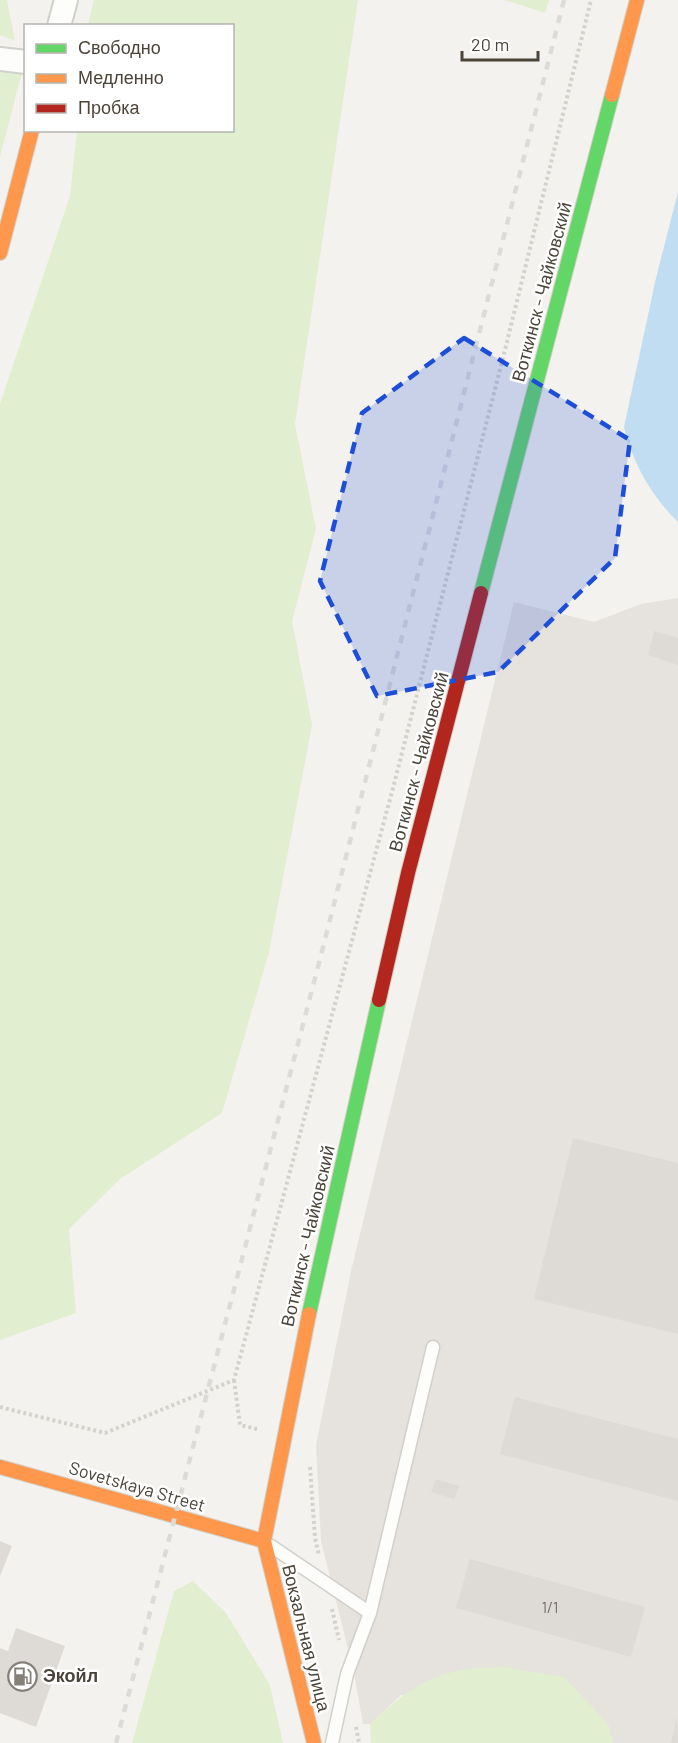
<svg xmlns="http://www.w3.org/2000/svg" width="678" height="1743" font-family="Barlow,sans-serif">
	<rect width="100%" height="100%" fill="#f4f2ee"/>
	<!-- industrial -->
	<polygon fill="#e6e2de" points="678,598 678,1743 613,1743 608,1724 401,1695 370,1724 363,1724 354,1673 321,1541 316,1445 352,1267 514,602 594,622 641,604"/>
	<!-- green -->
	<g fill="#e1eecf">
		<polygon points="0,0 7,0 15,41 0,35"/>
		<polygon points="94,0 358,0 295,424 316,529 292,621 312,725 269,952 222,1113 120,1179 69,1229 76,1313 0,1340 0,404 70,196 77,131 232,130 232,26 88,25"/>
		<polygon points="505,0 549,0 545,13"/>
		<polygon points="0,71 22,72 0,157"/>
		<polygon points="193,1581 226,1613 270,1685 283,1743 132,1743 174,1591"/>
		<path d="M504,1667L564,1677L608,1724L613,1743H371L370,1724C396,1700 421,1678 457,1671C471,1667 488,1668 504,1667Z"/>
	</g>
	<!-- water -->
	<path fill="#c0ddf1" d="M678,192V522C652,497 632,462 624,427L656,278Z"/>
	<!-- building -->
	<g fill="#dedbd6">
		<polygon points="654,631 678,638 678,665 648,655"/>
		<polygon points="573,1138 678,1163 678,1334 534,1299"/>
		<polygon points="515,1397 678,1439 678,1501 500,1454"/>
		<polygon points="436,1479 459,1486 454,1499 431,1492"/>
		<polygon points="0,1541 12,1546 0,1576"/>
		<polygon points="470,1559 645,1607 631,1657 456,1608"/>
		<polygon points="16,1628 65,1646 36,1727 0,1713 0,1648 8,1651"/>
		<polygon points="677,1717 678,1743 671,1743"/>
	</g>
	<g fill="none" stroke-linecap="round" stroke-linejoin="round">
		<defs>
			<g id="lane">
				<polyline points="271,1546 370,1613"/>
				<polyline points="332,1743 347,1674 370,1613 433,1347"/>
			</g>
			<g id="street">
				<polyline points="59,26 66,0"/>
				<polyline points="0,59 26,62"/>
			</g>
			<g id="fast">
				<polyline points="481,593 612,95"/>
				<polyline points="309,1314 379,1000"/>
			</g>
			<g id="slow">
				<polyline points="612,95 637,0"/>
				<polyline points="0,253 32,130"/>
				<polyline points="309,1314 264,1541 314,1743"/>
				<polyline points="0,1467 264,1541"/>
			</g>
			<polyline id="jam" points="379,1000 408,873 481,593"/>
		</defs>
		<!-- lane casing -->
		<use href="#lane" stroke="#d2d0cb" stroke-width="15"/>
		<!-- street casing -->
		<use href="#street" stroke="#d2d0cb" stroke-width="26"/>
		<!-- fast casing -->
		<use href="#fast" stroke="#d3cfc5" stroke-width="16"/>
		<!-- slow casing -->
		<use href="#slow" stroke="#d3cfc5" stroke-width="16"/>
		<!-- jam casing -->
		<use href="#jam" stroke="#d3cfc5" stroke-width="16"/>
		<!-- path -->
		<g stroke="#d3d2cc" stroke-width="4" stroke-dasharray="3 3" stroke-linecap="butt">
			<polyline points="234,1380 240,1425 257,1429"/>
			<polyline points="0,1407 105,1433 234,1380 393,788 503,358 591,0"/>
			<polyline points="310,1467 315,1538 319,1555"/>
			<polyline points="332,1609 339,1640"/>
			<polyline points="356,1727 359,1743"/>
		</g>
		<!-- lane -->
		<use href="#lane" stroke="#fdfdfc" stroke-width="12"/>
		<!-- street -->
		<use href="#street" stroke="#fdfdfc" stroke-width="22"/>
		<!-- fast -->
		<use href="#fast" stroke="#63d668" stroke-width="14"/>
		<!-- slow -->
		<use href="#slow" stroke="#ff974d" stroke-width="14"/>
		<!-- jam -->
		<use href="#jam" stroke="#b3261e" stroke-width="14"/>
		<!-- rail -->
		<polyline stroke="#dbdbda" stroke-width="4.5" stroke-dasharray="8 8" stroke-linecap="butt" points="116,1743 320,959 564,0"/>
	</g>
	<!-- marked area -->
	<path fill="#1d4ed8" fill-opacity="0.2" stroke="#1d4ed8" stroke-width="4.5" stroke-dasharray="12 8" stroke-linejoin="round" d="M464,338L630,440L615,558L498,672L377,696L320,581L362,413Z"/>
	<!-- icons -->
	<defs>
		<symbol id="fuel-ring" viewBox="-11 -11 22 22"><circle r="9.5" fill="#fff" stroke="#868178" stroke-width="1.5"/><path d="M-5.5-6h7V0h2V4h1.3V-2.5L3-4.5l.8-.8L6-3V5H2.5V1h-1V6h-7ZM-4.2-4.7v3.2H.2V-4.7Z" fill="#868178"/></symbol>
	</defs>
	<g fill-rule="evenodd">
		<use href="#fuel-ring" x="6" y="1660" width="33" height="33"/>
	</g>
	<g text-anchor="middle" stroke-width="5" stroke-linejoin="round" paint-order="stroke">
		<!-- number labels -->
		<g font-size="15" fill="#706a61">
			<text x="550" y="1613">1/1</text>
		</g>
		<!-- street labels -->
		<g font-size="18" fill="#4b4439" stroke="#fff">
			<text transform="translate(542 292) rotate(-75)" y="6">Воткинск - Чайковский</text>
			<text transform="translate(419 762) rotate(-75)" y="6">Воткинск - Чайковский</text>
			<text transform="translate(308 1236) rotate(-77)" y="6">Воткинск - Чайковский</text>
			<text transform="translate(137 1487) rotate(16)" y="6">Sovetskaya Street</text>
			<text transform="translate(306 1638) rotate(76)" y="6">Вокзальная улица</text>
		</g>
		<!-- poi labels -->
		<g font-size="18" font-weight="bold" fill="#4b4439" stroke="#fff" text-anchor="start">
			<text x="43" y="1682">Экойл</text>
		</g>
	</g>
	<!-- legend -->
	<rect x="24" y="24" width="210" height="108" fill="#ffffff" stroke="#b7b4b0" stroke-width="1.5"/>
	<rect x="36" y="44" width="30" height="9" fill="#63d668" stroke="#b7b4b0" stroke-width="1.5"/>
	<text x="78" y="54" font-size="18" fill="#4b4439">Свободно</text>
	<rect x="36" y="74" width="30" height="9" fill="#ff974d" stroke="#b7b4b0" stroke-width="1.5"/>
	<text x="78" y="84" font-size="18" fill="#4b4439">Медленно</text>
	<rect x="36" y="104" width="30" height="9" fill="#b3261e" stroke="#b7b4b0" stroke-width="1.5"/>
	<text x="78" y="114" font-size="18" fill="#4b4439">Пробка</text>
	<!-- scale -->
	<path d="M462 51v9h76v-9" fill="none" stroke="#4b4439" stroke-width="3"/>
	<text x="471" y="51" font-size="18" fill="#4b4439" stroke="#ffffff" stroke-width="4.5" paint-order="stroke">20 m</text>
</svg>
